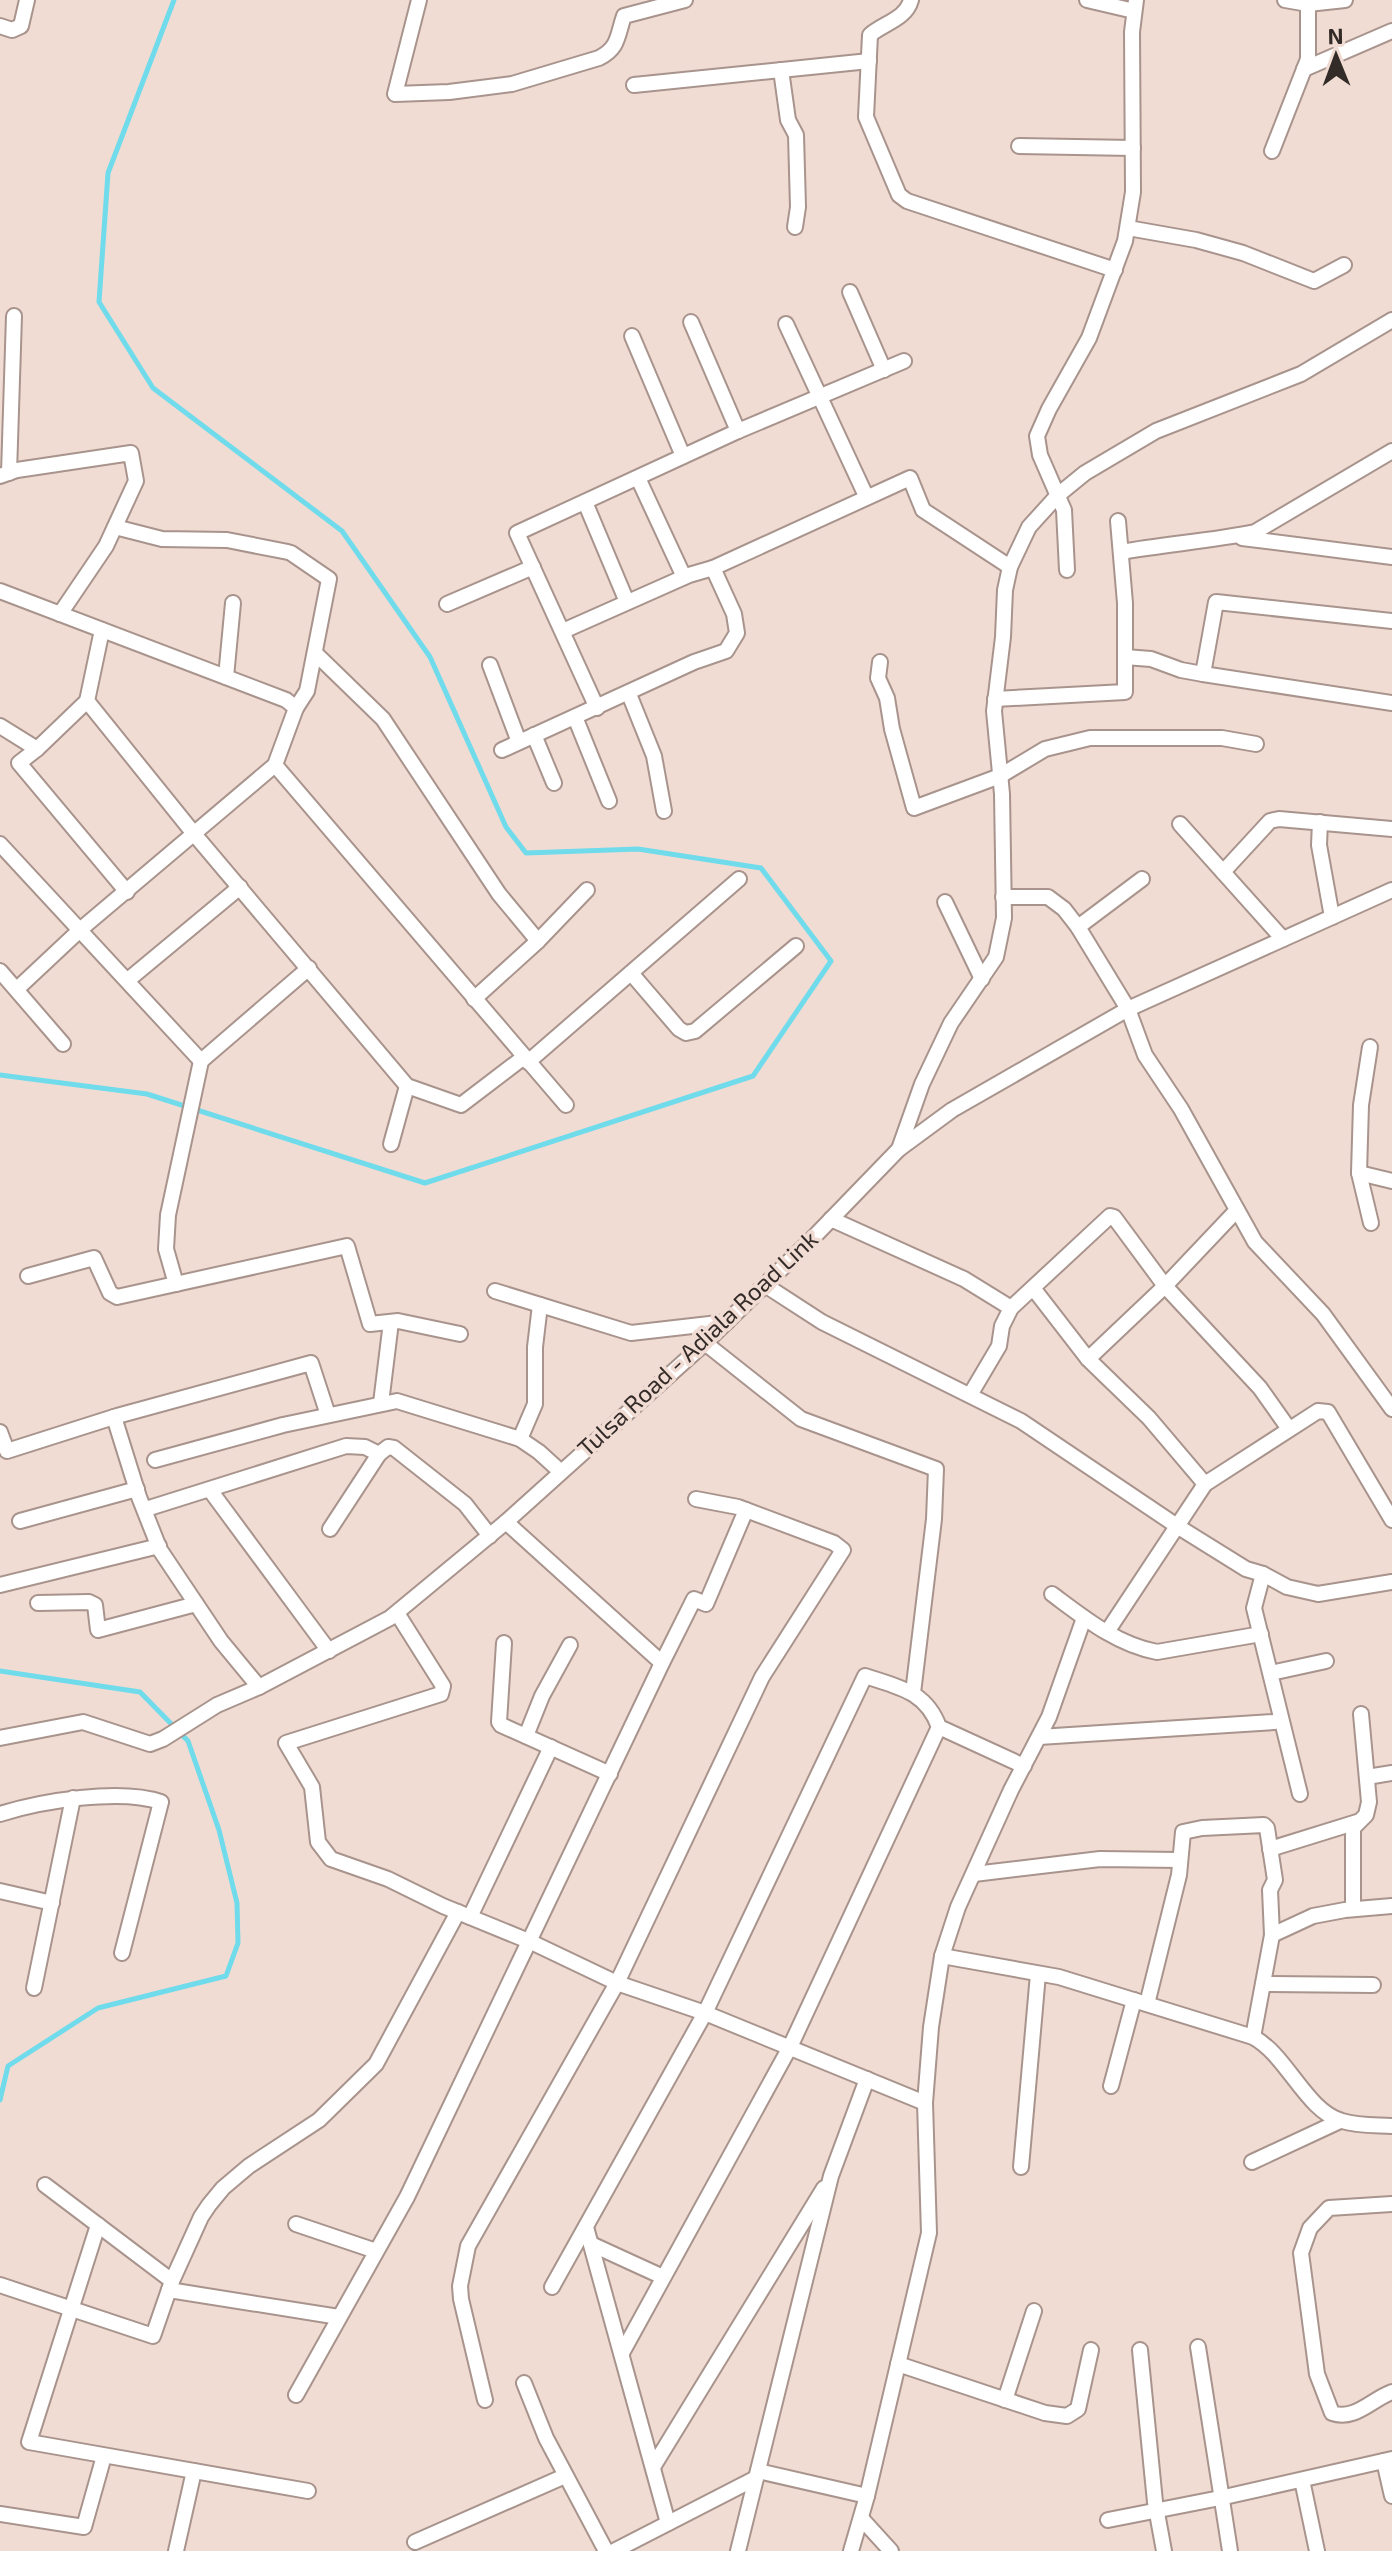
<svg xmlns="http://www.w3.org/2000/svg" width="1392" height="2551" font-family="'Exo 2',sans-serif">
	<rect width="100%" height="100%" fill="#f1dcd4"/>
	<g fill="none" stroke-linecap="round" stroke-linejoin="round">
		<!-- stream -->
		<g stroke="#6fdbeb" stroke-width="5">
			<polyline points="0,1075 147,1094 425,1183 753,1076 831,961 761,868 638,849 526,853 506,827 430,657 342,531 153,388 99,302 108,173 174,0"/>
			<polyline points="0,1671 140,1692 188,1741 219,1830 237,1903 238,1943 226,1976 98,2008 8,2066 0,2100"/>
		</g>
		<defs>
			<g id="street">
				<path d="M419,0L395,94L449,92L512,84L599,58C619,48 617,36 624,16L685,0"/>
				<path d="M911,0C906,19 884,23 870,35L866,117L899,195L907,201L1115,270"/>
				<polyline points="1087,0 1134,11"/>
				<polyline points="1285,0 1308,4 1345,0"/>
				<polyline points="0,26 12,30 21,26 27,0"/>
				<polyline points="1304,69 1392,31"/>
				<polyline points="781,70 788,120 796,135 798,207 795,227"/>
				<polyline points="634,85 869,61"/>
				<polyline points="1019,146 1133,148"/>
				<polyline points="1272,151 1308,59 1308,4"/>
				<polyline points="1128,228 1196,240 1243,253 1314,281 1344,265"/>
				<polyline points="850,292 884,370"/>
				<polyline points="691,322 738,431"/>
				<polyline points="786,324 866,496"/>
				<polyline points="632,336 683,456"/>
				<polyline points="9,473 14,316"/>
				<polyline points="0,476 17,470 131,453 136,481 106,546 60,614"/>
				<polyline points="638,478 684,577"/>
				<polyline points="585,502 627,602"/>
				<polyline points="115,527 162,539 227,540 288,552"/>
				<polyline points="1242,538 1392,557"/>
				<path d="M1121,552C1166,544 1211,541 1255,532L1392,451"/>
				<polyline points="291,553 329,579 307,691 296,708"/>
				<polyline points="1067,570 1064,510 1040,455 1037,436 1049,409 1089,338 1125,241 1133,192 1132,32 1136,0"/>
				<polyline points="0,591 286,700 296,708 275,765 81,929 17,989"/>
				<polyline points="447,604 533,567"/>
				<polyline points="102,630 87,701 37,749 19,763 127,892"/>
				<polyline points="563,631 689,575 713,568 910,478 923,510 1010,567"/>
				<polyline points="315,653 383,719 499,894 538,941"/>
				<polyline points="1125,657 1151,659 1181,670 1203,674 1392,703"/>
				<polyline points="880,662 878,678 887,698 892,729 914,808 1000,776 1045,749 1090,738 1222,738 1256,744"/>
				<polyline points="490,665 519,742"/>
				<polyline points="1203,674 1216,602 1392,621"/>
				<polyline points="226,677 233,603"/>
				<polyline points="629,694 654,756 664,811"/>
				<polyline points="995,699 1125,692 1125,603 1118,521"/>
				<polyline points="87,701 195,835 407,1086 461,1105 524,1057"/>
				<polyline points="597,708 517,533 738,431 904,361"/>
				<polyline points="575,717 609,801"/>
				<polyline points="0,726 37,749"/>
				<polyline points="534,735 554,783"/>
				<polyline points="502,750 694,662 726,651 737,633 734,614 713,568"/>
				<polyline points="275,765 566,1105"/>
				<polyline points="1320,822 1319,845 1332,917"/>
				<polyline points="1180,824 1283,939"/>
				<polyline points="0,844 201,1061 309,968"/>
				<polyline points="1223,872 1270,821 1279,819 1392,829"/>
				<polyline points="1003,897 1048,897 1064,909 1078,927 1128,1009 1145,1055 1181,1109 1255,1242 1323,1314 1392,1409"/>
				<polyline points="945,902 982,979"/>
				<polyline points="1078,927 1142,879"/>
				<polyline points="0,971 63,1044"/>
				<polyline points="631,973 679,1029 686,1033 695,1031 796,946"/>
				<polyline points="128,980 240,887"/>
				<polyline points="474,999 538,941 587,890"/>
				<polyline points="1370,1047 1361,1105 1359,1173 1371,1223"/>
				<polyline points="528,1062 739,879"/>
				<polyline points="391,1144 407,1086"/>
				<polyline points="899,1149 922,1084 951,1023 996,957 1004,918 1002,794 994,711 1003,637 1005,590 1010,567 1029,527 1058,495 1085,473 1156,431 1301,374 1392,320"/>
				<polyline points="1359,1173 1392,1181"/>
				<polyline points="831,1219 964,1279 1011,1308"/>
				<polyline points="28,1276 94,1258 110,1293 117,1297 347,1246 370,1324 398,1321 460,1334"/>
				<polyline points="176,1284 166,1249 168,1215 201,1061"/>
				<polyline points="765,1285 822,1322 1021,1421 1177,1526 1246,1569 1263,1574 1287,1587 1318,1594 1392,1582"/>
				<polyline points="1033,1288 1088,1359 1149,1418 1205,1484"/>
				<polyline points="495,1291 631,1333 727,1322"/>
				<polyline points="705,1343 801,1419 936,1469 934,1519 913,1693"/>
				<polyline points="1088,1359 1165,1286 1237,1210"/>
				<polyline points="970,1395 999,1346 1002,1326 1011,1308 1110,1216 1114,1217 1165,1286 1260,1388 1289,1429"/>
				<polyline points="381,1403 391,1322"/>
				<polyline points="114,1417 139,1497 160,1550 221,1641 259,1687"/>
				<polyline points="0,1432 7,1451 117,1416 311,1363 328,1415"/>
				<polyline points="520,1439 535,1404 535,1347 540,1305"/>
				<polyline points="155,1460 283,1425 397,1401 520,1439 539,1452 561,1472"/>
				<polyline points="210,1490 329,1651"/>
				<polyline points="146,1509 346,1446 365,1447 379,1454"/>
				<polyline points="20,1521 137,1489"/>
				<polyline points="506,1522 662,1663"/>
				<polyline points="330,1529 379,1454 388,1447 394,1448 465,1504 490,1536"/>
				<polyline points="1263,1574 1254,1608 1300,1794"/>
				<polyline points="0,1585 159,1546"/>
				<path d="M1052,1594C1083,1617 1117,1645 1157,1652L1261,1634"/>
				<polyline points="38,1603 89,1602 95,1605 98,1630 196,1604"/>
				<polyline points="397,1613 443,1686 441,1694 286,1743 312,1787 318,1842 331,1859 388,1879 443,1906 531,1942 617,1983 705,2013 925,2103"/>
				<polyline points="1107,1632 1205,1484 1318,1411 1328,1412 1392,1520"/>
				<polyline points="504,1643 499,1722 501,1725 610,1774"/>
				<polyline points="1271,1673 1326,1661"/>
				<polyline points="526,1736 542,1696 570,1645"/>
				<polyline points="1039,1737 1274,1722 1281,1720"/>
				<polyline points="0,1738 83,1722 150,1744 163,1739 217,1705 259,1687 390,1618 506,1522 705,1343 809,1242 899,1149 952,1110 1128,1009 1392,890"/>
				<polyline points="1367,1777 1392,1773"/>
				<path d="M0,1814C41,1801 120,1788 161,1802L122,1953"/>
				<polyline points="1270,1849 1357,1822"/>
				<polyline points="974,1874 1100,1859 1180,1860"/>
				<polyline points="0,1891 52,1903"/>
				<polyline points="1353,1909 1353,1828 1366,1815 1369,1802 1361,1714"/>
				<polyline points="470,1917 551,1747"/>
				<polyline points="1272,1935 1313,1916 1345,1910 1392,1906"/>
				<path d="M942,1956L1059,1977L1253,2037C1287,2055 1306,2111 1342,2121C1358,2126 1376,2125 1392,2126"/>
				<polyline points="1263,1984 1373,1985"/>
				<polyline points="34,1988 73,1798"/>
				<polyline points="1147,2004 1179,1875 1183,1832 1202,1828 1264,1825 1267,1828 1275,1880 1270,1890 1272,1935 1253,2037"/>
				<polyline points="1111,2086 1134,2000"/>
				<polyline points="1252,2162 1340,2121"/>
				<polyline points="1021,2167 1038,1974"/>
				<polyline points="45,2185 172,2281"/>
				<path d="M1392,2204L1329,2208L1310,2228L1301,2253L1317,2374L1332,2413C1355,2421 1372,2399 1392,2392"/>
				<polyline points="296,2224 376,2251"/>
				<polyline points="98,2225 29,2442 308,2491"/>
				<polyline points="586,2227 668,2523"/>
				<polyline points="591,2244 663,2277"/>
				<polyline points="0,2285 153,2336 172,2281 201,2217 209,2205 223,2188 249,2166 319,2120 376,2064 458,1912"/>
				<path d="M552,2287L705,2013L865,1676C898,1687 926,1691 939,1727L1024,1766"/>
				<polyline points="169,2290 339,2317"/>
				<polyline points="1198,2347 1230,2551"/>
				<polyline points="1140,2350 1155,2502 1164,2551"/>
				<polyline points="622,2353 790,2047 939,1727"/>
				<polyline points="898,2364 1045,2413 1067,2416 1078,2409 1091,2350"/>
				<polyline points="524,2383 546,2438 606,2551"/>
				<polyline points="296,2395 407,2197 662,1663 694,1599 706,1604 746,1510"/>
				<polyline points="485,2400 461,2299 460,2286 468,2246 617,1983 762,1677 843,1550 834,1543 738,1507 696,1499"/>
				<polyline points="1005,2400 1034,2311"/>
				<polyline points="1384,2461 1392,2496"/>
				<polyline points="653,2467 824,2188"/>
				<polyline points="758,2471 867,2496"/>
				<polyline points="1302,2480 1317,2551"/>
				<polyline points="0,2514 84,2527 104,2456"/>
				<polyline points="861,2518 891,2551"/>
				<polyline points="1108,2520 1220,2498 1392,2459"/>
				<polyline points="415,2542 565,2476"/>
				<polyline points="176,2551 194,2471"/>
				<polyline points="614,2551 756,2478"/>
				<polyline points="738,2551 831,2176 867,2079"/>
				<polyline points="851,2551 867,2496 929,2233 925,2103 931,2027 942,1956 958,1907 1011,1790 1049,1717 1084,1618"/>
			</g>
		</defs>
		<!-- street casing -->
		<use href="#street" stroke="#a8948c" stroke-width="18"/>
		<!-- street -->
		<use href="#street" stroke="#fff" stroke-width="14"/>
	</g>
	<g text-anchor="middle" stroke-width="7" stroke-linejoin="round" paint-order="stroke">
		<!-- street labels -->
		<g font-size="24" fill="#332b27" stroke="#f1dcd4">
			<text transform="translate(698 1344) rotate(-43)" y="8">Tulsa Road - Adiala Road Link</text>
		</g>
	</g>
	<!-- north arrow -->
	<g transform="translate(1336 56) rotate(359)" stroke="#f1dcd4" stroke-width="6" paint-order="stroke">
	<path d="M0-6L14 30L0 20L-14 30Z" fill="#332b27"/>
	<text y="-12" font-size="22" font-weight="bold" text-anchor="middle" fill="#332b27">N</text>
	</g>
</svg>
